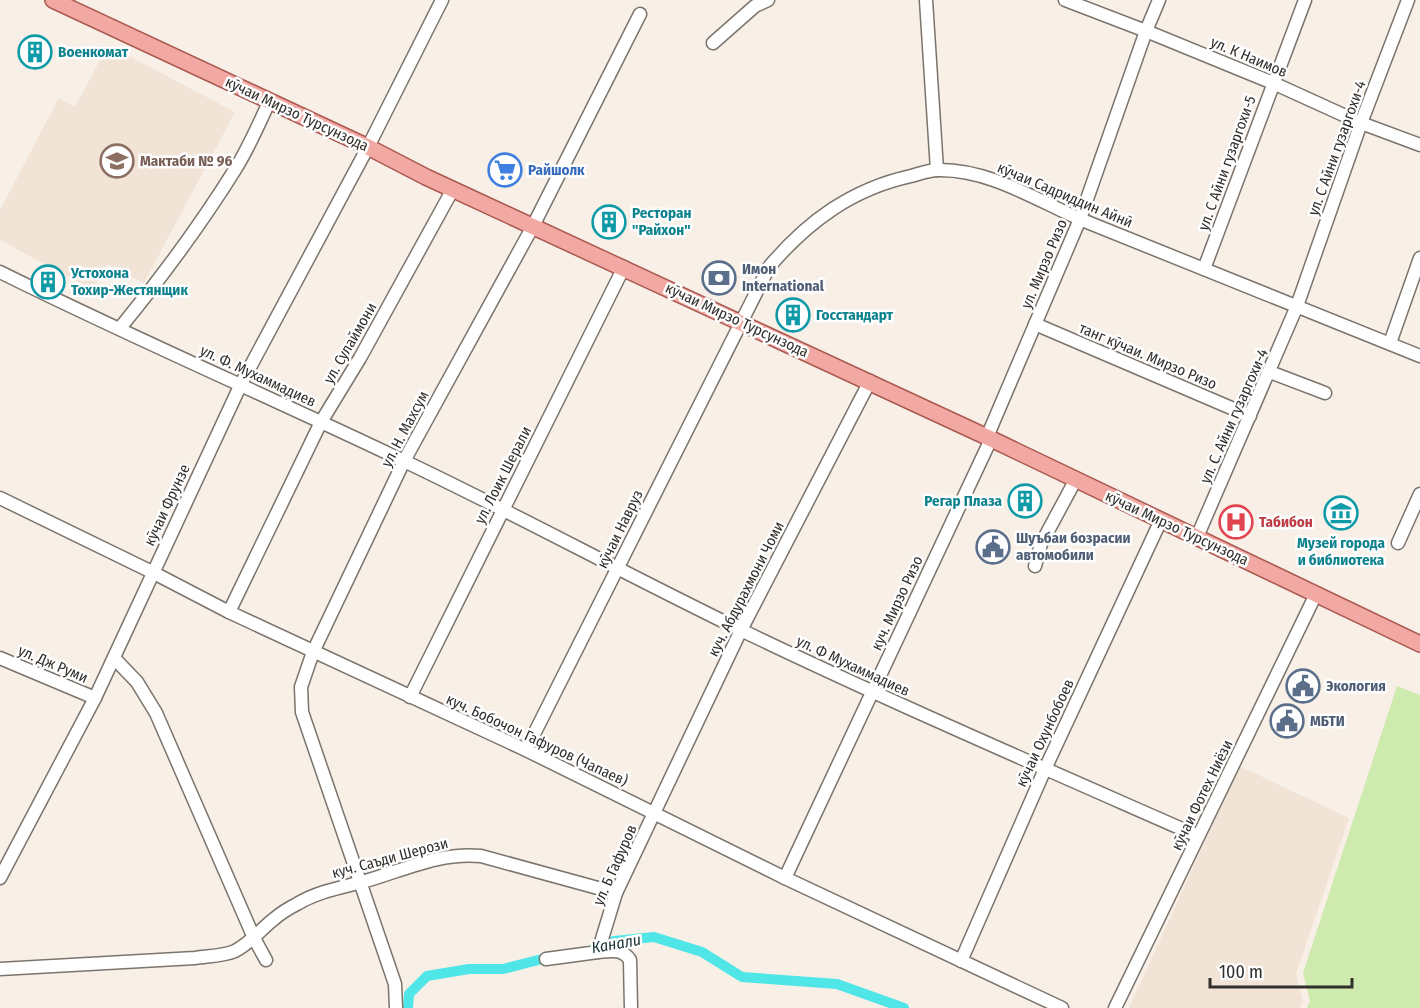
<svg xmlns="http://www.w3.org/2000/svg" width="1420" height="1008" font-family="'Fira Sans Condensed',sans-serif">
	<rect width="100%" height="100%" fill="#f8efe7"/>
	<!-- built -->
	<g fill="#f1e4d6">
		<polygon points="108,45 235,112 144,283 107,264 93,290 0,240 0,210 59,98 75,107"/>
		<polygon points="1239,766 1349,818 1296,974 1303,1002 1300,1008 1129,1008"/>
	</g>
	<!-- green -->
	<polygon fill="#cfeaae" points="1397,686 1420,695 1420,1008 1307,1008 1310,1001 1303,973"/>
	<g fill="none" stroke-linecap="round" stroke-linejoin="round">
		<!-- canal -->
		<g stroke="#50e6e7" stroke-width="10">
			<polyline points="595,946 614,941 654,937 702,952 742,977 837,984 904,1008"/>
			<polyline points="408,1008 409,994 427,976 469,969 503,969 554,956"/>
		</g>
		<defs>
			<g id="minor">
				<polyline points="926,0 937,170"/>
				<polyline points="1065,0 1146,31 1273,83 1361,123 1420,145"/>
				<polyline points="713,43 755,6 768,0"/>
				<polyline points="1204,269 1305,0"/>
				<path d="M0,272C133,338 270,397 404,461C518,515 629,576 743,631C893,703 1046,769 1198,836"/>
				<polyline points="1035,324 1250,416"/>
				<path d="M120,328C162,277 201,224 236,168C249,147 259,124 269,102"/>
				<polyline points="1390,343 1420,258"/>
				<polyline points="1270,372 1325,393"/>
				<polyline points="987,437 1080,219 1146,31 1159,0"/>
				<polyline points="0,498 152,572 229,612 526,750 785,878 1062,1008"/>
				<polyline points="1197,537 1297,306 1361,123 1408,0"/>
				<polyline points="1398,543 1420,494"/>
				<polyline points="1035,566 1041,544 1076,479"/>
				<polyline points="229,612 321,422 360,358 453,189"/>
				<polyline points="0,658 95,698"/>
				<polyline points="114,658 137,682 156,713 254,938 266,960"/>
				<polyline points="410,697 624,267"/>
				<path d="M526,750L769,267C808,221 852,189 911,176C919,174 929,170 938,170C991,169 1039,202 1087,222C1198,266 1309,311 1420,356"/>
				<polyline points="0,878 95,698 241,384 368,147 442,0"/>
				<polyline points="785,878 991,439"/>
				<polyline points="546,959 598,952"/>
				<polyline points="961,961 1045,769 1161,520"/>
				<path d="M0,969L195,958C208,956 224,956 235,951C251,943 261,929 274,919C281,913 289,908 297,904C317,892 339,888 362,882C402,871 438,852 481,856L616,893"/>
				<polyline points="396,1008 395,984 302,712 301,687 313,652 404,461 533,226 640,14"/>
				<path d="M631,1008L630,960C622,948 611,951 598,952L616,893L741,630L870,381"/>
				<polyline points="1115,1008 1316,594"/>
			</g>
			<polyline id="major" points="53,0 368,147 426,177 987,437 1420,644"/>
		</defs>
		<!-- minor casing -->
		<use href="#minor" stroke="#7b746c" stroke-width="15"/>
		<!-- major casing -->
		<use href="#major" stroke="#aa5951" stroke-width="18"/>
		<!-- minor -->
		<use href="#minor" stroke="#fff" stroke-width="12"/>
		<!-- major -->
		<use href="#major" stroke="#f3a9a3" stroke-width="15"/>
	</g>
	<!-- icons -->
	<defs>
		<symbol id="building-ring" viewBox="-11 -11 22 22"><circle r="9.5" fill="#fefefe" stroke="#0f9aa8" stroke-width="1.5"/><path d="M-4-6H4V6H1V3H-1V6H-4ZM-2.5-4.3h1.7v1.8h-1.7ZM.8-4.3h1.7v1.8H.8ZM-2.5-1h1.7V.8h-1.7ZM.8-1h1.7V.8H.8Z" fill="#0f9aa8"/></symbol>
		<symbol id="school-ring" viewBox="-11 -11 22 22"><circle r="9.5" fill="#fefefe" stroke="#8d6e63" stroke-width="1.5"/><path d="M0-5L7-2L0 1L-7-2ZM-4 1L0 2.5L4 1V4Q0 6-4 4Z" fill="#8d6e63"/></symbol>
		<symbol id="supermarket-ring" viewBox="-11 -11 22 22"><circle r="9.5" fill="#fefefe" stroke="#3f7fe0" stroke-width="1.5"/><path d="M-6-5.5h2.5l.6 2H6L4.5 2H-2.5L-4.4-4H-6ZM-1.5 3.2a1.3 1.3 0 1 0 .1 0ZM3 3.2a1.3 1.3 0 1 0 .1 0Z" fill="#3f7fe0"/></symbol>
		<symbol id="bank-ring" viewBox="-11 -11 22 22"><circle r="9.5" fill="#fefefe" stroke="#5c6f8a" stroke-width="1.5"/><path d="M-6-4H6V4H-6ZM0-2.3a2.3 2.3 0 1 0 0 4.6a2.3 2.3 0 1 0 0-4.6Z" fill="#5c6f8a"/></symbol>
		<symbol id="museum-ring" viewBox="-11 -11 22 22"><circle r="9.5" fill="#fefefe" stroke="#0f9aa8" stroke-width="1.5"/><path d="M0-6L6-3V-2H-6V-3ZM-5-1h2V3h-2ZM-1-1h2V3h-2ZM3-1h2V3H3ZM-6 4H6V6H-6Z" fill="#0f9aa8"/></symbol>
		<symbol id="hospital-ring" viewBox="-11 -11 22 22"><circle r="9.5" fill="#fefefe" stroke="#e0444e" stroke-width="1.5"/><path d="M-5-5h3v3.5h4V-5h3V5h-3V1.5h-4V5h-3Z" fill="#e0444e"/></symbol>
		<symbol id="civic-ring" viewBox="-11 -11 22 22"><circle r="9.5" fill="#fefefe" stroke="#5c6f8a" stroke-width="1.5"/><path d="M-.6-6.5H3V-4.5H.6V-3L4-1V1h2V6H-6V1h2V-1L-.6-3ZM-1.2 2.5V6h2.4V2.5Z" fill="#5c6f8a"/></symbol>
	</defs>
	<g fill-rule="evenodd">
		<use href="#building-ring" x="16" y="33" width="38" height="38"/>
		<use href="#school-ring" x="98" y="142" width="38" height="38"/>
		<use href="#supermarket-ring" x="486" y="151" width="38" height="38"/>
		<use href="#building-ring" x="590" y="203" width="38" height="38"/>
		<use href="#bank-ring" x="700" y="259" width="38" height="38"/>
		<use href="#building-ring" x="29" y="263" width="38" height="38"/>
		<use href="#building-ring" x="774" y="296" width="38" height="38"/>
		<use href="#building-ring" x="1006" y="482" width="38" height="38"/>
		<use href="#museum-ring" x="1322" y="494" width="38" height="38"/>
		<use href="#hospital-ring" x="1217" y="503" width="38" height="38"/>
		<use href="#civic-ring" x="974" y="528" width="38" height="38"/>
		<use href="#civic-ring" x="1284" y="667" width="38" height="38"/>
		<use href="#civic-ring" x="1268" y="702" width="38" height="38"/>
	</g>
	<g text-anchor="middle" stroke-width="5" stroke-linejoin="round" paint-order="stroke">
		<!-- culture labels -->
		<g font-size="15" font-weight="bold" fill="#0d838f" stroke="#fefefe" text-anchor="start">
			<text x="58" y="57">Военкомат</text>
			<text x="632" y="218">Ресторан<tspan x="632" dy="17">"Райхон"</tspan></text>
			<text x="71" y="278">Устохона<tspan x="71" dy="17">Тохир-Жестянщик</tspan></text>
			<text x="816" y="320">Госстандарт</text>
			<text x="1002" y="506" text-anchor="end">Регар Плаза</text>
			<text x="1341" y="548" text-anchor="middle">Музей города<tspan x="1341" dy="17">и библиотека</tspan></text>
		</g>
		<!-- street labels -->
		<g font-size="15" fill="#312e2b" stroke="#fefefe">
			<text transform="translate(1249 57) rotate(23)" y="5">ул. К Наимов</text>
			<text transform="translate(297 114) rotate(25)" y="5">кӯчаи Мирзо Турсунзода</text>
			<text transform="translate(1337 148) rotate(-70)" y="5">ул. С Айни гузаргохи-4</text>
			<text transform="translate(1227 163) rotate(-70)" y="5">ул. С Айни гузаргохи-5</text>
			<text transform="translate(1065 195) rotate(23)" y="5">кӯчаи Садриддин Айнӣ</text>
			<text transform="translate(1044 264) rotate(-67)" y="5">ул. Мирзо Ризо</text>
			<text transform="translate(737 320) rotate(25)" y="5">кӯчаи Мирзо Турсунзода</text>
			<text transform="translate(350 343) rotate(-60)" y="5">ул. Сулаймони</text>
			<text transform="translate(1148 356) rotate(23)" y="5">танг кӯчаи. Мирзо Ризо</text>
			<text transform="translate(258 376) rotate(25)" y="5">ул. Ф. Мухаммадиев</text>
			<text transform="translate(1234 416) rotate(-66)" y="5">ул. С. Айни гузаргохи-4</text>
			<text transform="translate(405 429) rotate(-62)" y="5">ул. Н. Махсум</text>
			<text transform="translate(503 475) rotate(-63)" y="5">ул. Лоик Шерали</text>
			<text transform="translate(167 505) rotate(-65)" y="5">кӯчаи Фрунзе</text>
			<text transform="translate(1177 528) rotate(25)" y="5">кӯчаи Мирзо Турсунзода</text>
			<text transform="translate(620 529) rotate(-64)" y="5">кӯчаи Навруз</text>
			<text transform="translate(746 589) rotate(-63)" y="5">куч. Абдурахмони Чоми</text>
			<text transform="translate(897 603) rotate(-65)" y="5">куч. Мирзо Ризо</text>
			<text transform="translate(53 664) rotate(23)" y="5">ул. Дж Руми</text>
			<text transform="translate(853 666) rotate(25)" y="5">ул. Ф Мухаммадиев</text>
			<text transform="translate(1045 733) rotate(-65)" y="5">кӯчаи Охунбобоев</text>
			<text transform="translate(537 740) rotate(25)" y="5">куч. Бобочон Гафуров (Чапаев)</text>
			<text transform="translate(1202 795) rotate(-64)" y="5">кӯчаи Фотех Ниёзи</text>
			<text transform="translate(390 858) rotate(-15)" y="5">куч. Саъди Шерози</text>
			<text transform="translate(615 865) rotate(-66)" y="5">ул. Б Гафуров</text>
		</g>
		<!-- education labels -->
		<g font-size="15" font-weight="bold" fill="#785e54" stroke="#fefefe" text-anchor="start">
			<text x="140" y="166">Мактаби № 96</text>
		</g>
		<!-- shop labels -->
		<g font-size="15" font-weight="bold" fill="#366cbe" stroke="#fefefe" text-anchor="start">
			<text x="528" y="175">Райшолк</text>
		</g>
		<!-- service labels -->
		<g font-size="15" font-weight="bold" fill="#4e5e75" stroke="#fefefe" text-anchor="start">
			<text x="742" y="274">Имон<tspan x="742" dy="17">International</tspan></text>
			<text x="1016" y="543">Шуъбаи бозрасии<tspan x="1016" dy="17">автомобили</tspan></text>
			<text x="1326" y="691">Экология</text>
			<text x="1310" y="726">МБТИ</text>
		</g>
		<!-- health labels -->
		<g font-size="15" font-weight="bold" fill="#be3a42" stroke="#fefefe" text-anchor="start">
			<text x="1259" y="527">Табибон</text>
		</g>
		<!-- water labels -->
		<g font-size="16" font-style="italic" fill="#173030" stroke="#fefefe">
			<text transform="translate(616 943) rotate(-10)" y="6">Канали</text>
		</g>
	</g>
	<!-- scale -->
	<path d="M1210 978v9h142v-9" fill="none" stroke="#312e2b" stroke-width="3"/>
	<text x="1219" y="978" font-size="18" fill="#312e2b" stroke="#fefefe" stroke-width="4.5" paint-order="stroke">100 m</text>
</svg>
